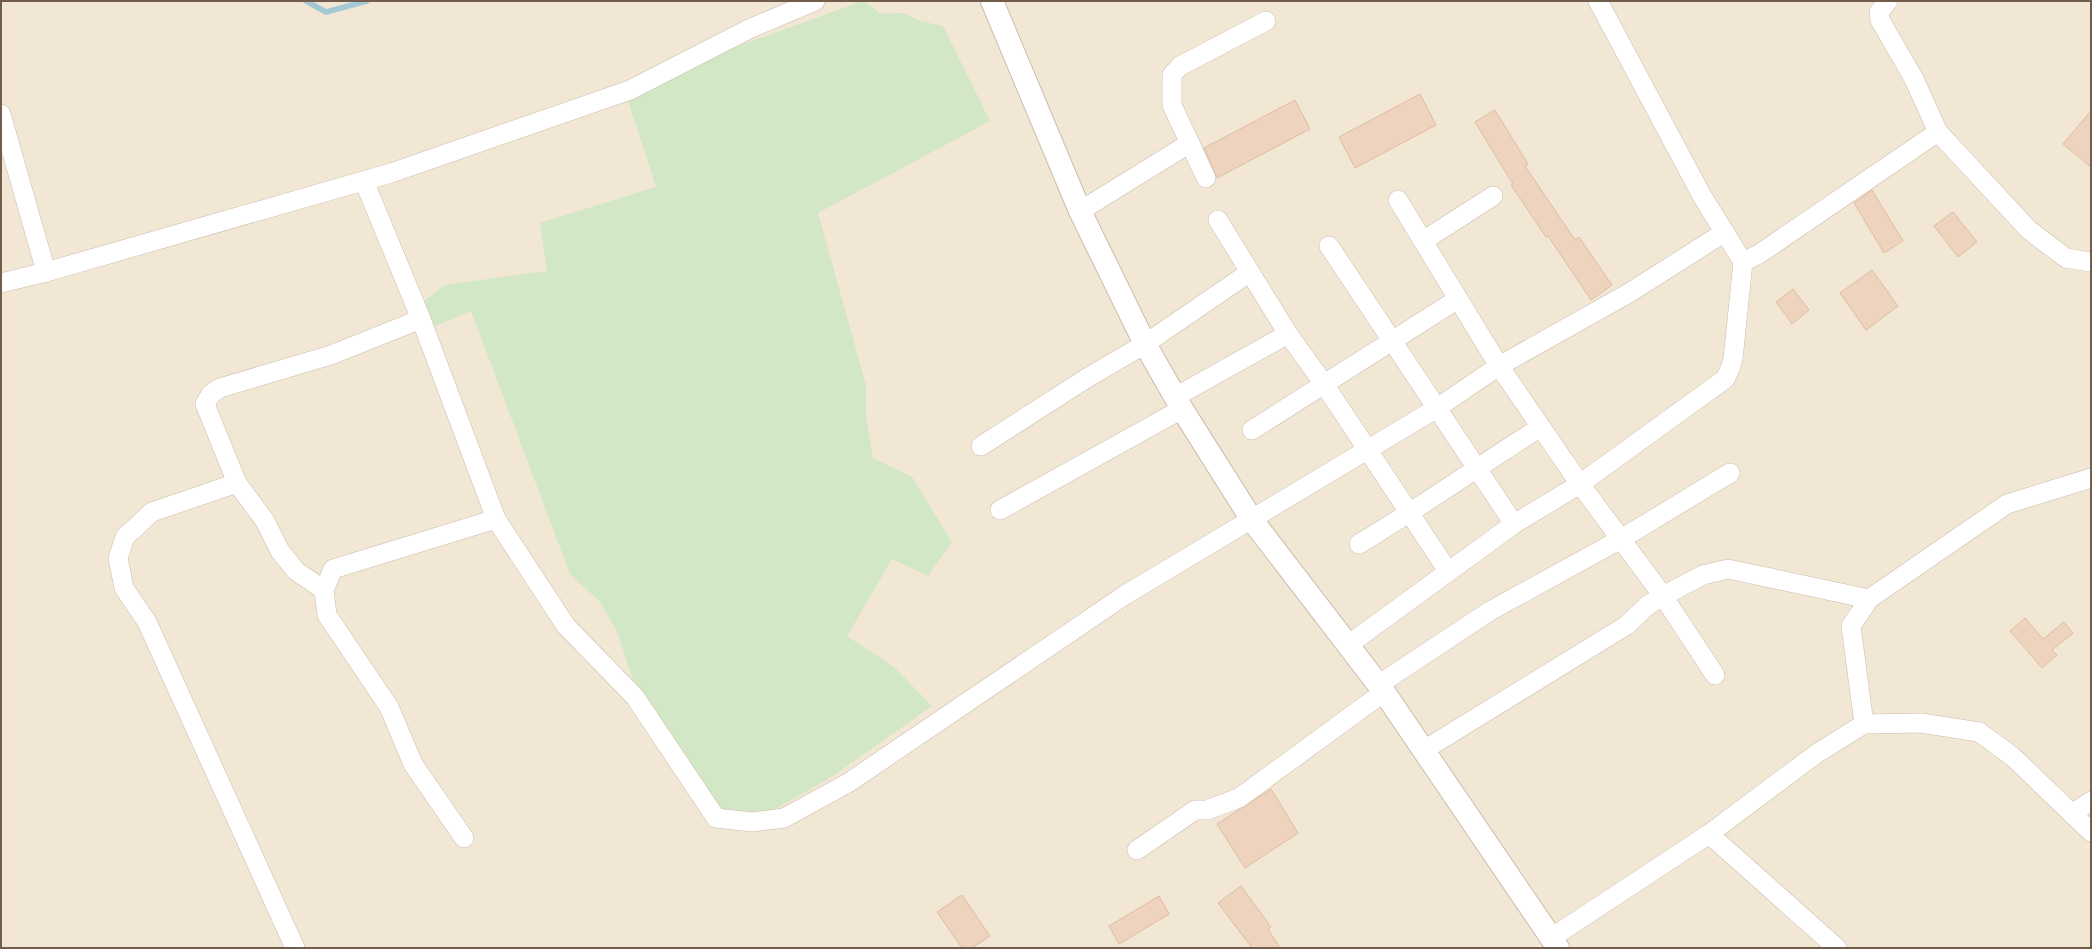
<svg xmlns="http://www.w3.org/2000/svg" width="2092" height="949" font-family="Montserrat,sans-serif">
	<rect width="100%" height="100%" fill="#fbf3e5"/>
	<!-- residential -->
	<rect fill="#f2e6d4" x="1" y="1" width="2090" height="947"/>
	<!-- green -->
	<polygon fill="#d1e7c5" points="863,1 881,14 904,13 920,21 943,26 990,121 818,213 866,385 866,418 873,458 912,477 952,542 928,576 892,559 847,636 894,667 932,706 830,778 768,813 724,816 710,801 632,677 617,631 600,602 570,574 471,311 435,326 424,301 445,285 547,271 540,223 656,187 627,97 702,59"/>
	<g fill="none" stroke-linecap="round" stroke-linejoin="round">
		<!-- stream -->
		<polyline stroke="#a2c9d4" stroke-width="5.5" points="306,1 326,12 367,1"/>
	</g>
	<!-- building -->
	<g fill="#eed4bf" stroke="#dfbca0">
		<polygon points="1420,94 1436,125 1355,168 1339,137"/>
		<polygon points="1295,100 1310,129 1217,178 1204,148"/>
		<polygon points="1495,110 1528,164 1525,166 1575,240 1579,237 1612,285 1591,300 1548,236 1546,237 1511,185 1513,184 1475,122"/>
		<polygon points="2091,111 2091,167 2063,144"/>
		<polygon points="1872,190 1903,241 1884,253 1854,203"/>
		<polygon points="1953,212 1977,242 1958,257 1934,226"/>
		<polygon points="1872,270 1898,306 1866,330 1840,293"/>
		<polygon points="1793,289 1809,310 1792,324 1776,302"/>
		<polygon points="2025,618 2043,639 2064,622 2073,633 2052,650 2057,655 2042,668 2010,631"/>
		<polygon points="1271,789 1298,833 1245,868 1217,824"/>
		<polygon points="1241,886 1271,927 1268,929 1280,948 1252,948 1218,903"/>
		<polygon points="962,895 990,936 972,948 962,948 937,912"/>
		<polygon points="1159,896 1169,914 1119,944 1109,926"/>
	</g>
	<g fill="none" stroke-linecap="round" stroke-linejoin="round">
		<defs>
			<g id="minor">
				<polyline points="1598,1 1702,196 1743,262 1759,254 1938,132"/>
				<polyline points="1888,1 1879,12 1880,20 1914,79 1938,132 2029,230 2066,258 2091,262"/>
				<polyline points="1,114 46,272"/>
				<polyline points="1206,178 1172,105 1172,75 1180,66 1266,21"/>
				<polyline points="364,181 421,319 496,519 566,626 635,697 716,818 752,822 784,818 848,783 1125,595 1437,408 1499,366 1629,293 1725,232"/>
				<polyline points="1398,200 1499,366 1580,484 1663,596 1648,605 1627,625 1424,750"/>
				<polyline points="1080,211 1190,143"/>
				<polyline points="1218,220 1288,334 1324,384 1448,571"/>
				<polyline points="1423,241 1493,196"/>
				<polyline points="1329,246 1514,524"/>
				<polyline points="1,283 46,272 391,173 630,90 749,29 815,1"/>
				<polyline points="1175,397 1288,334"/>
				<polyline points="1252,430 1458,299"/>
				<polyline points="981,446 1087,378 1145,344 1250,272"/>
				<polyline points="237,483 152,512 125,537 118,558 124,588 147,622 295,948"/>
				<polyline points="1000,510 1182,409"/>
				<path d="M1359,544C1421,507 1480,465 1541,427"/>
				<polyline points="324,590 296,571 280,551 265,521 237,483 205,404 211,394 220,388 331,355 421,319"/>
				<polyline points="1348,645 1514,524 1580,484 1725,379 1730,369 1733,359 1743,262"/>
				<polyline points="1715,675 1663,596 1703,575 1728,569 1869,599"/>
				<polyline points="1378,685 1490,611 1621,539 1730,473"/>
				<polyline points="1864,724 1851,626 1869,599 2007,504 2091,478"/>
				<polyline points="2072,814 2091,801"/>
				<polyline points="1709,834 1837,948"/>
				<polyline points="464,838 413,764 389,707 327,615 324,590 333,569 496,519"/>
				<polyline points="1137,850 1195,810 1207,810 1239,798 1384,692"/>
				<polyline points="1551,938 1709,834 1816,754 1864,724 1921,723 1979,732 2013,757 2091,832"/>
			</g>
			<polyline id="tertiary" points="992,1 1080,211 1145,344 1182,409 1252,520 1384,692 1558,948"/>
		</defs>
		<!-- minor casing -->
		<use href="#minor" stroke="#ccbcac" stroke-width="20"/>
		<!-- tertiary casing -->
		<use href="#tertiary" stroke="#ccbcac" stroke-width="24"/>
		<!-- minor -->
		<use href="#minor" stroke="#fff" stroke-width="19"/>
		<!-- tertiary -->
		<use href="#tertiary" stroke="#fff" stroke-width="22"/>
	</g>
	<!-- border -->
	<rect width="2092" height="949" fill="none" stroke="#725c4c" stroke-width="4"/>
</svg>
